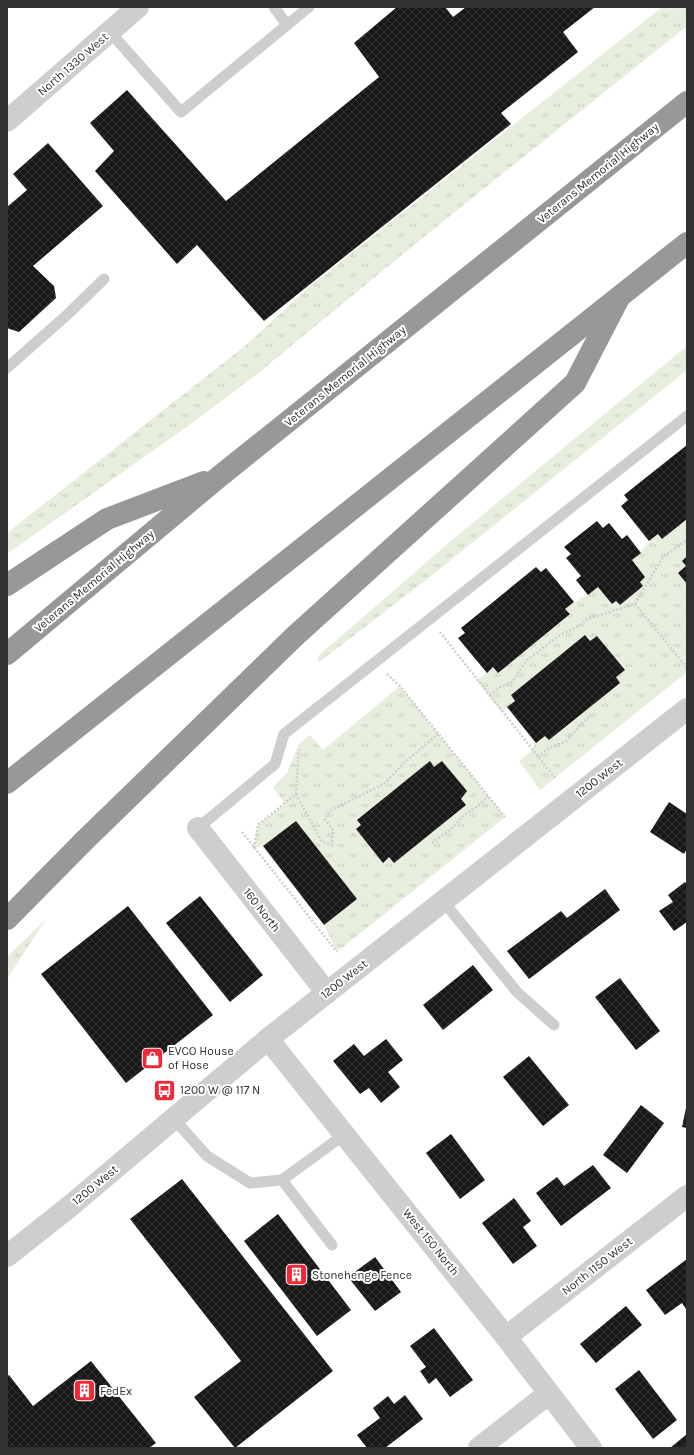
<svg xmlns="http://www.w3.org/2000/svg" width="694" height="1455" font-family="Karla,sans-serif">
	<defs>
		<pattern id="grass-tufts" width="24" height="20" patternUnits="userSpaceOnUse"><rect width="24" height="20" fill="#e7eede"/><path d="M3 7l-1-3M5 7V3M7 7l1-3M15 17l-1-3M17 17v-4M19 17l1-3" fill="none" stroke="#c7cdbf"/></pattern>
		<pattern id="building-cross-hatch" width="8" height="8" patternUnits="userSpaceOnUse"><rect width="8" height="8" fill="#181818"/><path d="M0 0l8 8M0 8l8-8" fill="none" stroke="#313131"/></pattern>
	</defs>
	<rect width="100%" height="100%" fill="#fff"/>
	<!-- grass -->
	<g fill="url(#grass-tufts)">
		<polygon points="662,7 687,7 687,26 420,240 257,374 188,426 7,554 7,533 245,346 308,288"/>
		<polygon points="687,346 687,370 426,580 318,663 318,656 457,536"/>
		<path d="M687,519V556L682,561L686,566L678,573L687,584V672L540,790L519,761L532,750L536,743L545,736L549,740L620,683L616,677L625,670L597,636L590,641L585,635L511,695L515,701L501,712L477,681L493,667L498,672L569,613L565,609C576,600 588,596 598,587L612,604L616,601L620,605L643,586L640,582L645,577L632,560C642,552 648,542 658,534L662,539Z"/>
		<polygon points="400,686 505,817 337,952 324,925 357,899 296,821 263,846 254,848 258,825 285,804 273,787 287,773 299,744 310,735 323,750"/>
		<polygon points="46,919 7,979 7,957"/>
	</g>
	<!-- building -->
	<g fill="url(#building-cross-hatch)">
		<polygon points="397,7 445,7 453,17 466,7 595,7 563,32 578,52 501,113 511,124 264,321 197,245 177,264 95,171 114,151 90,123 127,90 226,201 379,77 354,43"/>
		<polygon points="48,143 103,206 33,266 54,286 56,298 19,332 7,328 7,207 27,190 13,174"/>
		<polygon points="687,445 687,519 662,539 658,534 649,541 621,506 628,500 624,495"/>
		<polygon points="597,521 603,528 609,523 622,539 627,535 641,553 632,560 645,577 640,582 643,586 620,605 616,601 612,604 598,587 588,595 576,580 581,576 566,558 571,554 564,547"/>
		<polygon points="687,556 687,584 678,573 686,566 682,561"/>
		<polygon points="536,567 541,572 546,568 574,602 565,609 570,614 498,673 493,667 487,673 458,638 465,633 461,628"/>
		<polygon points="585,635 590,641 597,636 625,670 616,677 620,683 549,740 545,736 536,743 507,707 515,701 511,695"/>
		<polygon points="430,761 434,767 442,761 467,791 461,799 466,805 394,863 389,857 383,863 356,829 361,825 357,820"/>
		<polygon points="669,802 687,814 687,849 684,854 650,832"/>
		<polygon points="296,821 357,899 324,925 263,846"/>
		<polygon points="685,882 687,884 687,922 674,931 659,911 673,902 668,895"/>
		<polygon points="605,889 620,910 529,979 507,951 561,911 567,918"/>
		<polygon points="200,896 263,975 230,1002 166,923"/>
		<polygon points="128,906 213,1015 126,1083 41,974"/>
		<polygon points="473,965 493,990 443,1030 423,1005"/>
		<polygon points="620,978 660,1031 636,1050 595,997"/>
		<polygon points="386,1039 403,1060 388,1072 400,1087 381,1103 369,1088 360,1094 333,1061 354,1044 364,1056"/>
		<polygon points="529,1056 569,1105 543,1126 503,1077"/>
		<polygon points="641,1105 664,1123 627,1173 603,1155"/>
		<polygon points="686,1108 687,1108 687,1128 682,1127"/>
		<polygon points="451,1134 485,1180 460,1199 426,1153"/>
		<polygon points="593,1165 611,1188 561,1226 536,1193 557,1177 564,1186"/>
		<polygon points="182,1179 333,1371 235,1448 194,1397 241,1361 130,1219"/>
		<polygon points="514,1198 531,1221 523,1227 537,1246 513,1264 482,1223"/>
		<polygon points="278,1214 351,1310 317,1336 244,1241"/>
		<polygon points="375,1257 401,1292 375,1311 348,1277"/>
		<polygon points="687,1259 687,1308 686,1309 682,1303 665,1315 646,1290"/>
		<polygon points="626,1306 642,1325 596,1363 580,1344"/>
		<polygon points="434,1328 473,1380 450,1397 436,1378 429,1384 420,1371 426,1367 410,1346"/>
		<polygon points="91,1361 156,1443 149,1448 7,1448 7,1376 9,1375 33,1406"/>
		<polygon points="639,1370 677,1420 653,1439 615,1389"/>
		<polygon points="405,1395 423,1419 385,1448 367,1448 357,1435 380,1418 373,1408 388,1396 394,1404"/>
		<polygon points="687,1434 687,1448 670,1448"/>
	</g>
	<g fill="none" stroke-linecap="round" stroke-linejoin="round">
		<!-- path -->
		<g stroke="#cecece" stroke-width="2.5" stroke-dasharray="2 2" stroke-linecap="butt">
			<polyline points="635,604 687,668"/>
			<polyline points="440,632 555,778"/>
			<polyline points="387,674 400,686 505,817"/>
			<polyline points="490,695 498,688 512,682 526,661 560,635 579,626 587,619 635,604 663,557 687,540"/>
			<polyline points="538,757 547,749 565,742 591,714"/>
			<polyline points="296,794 322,842 332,845 333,830 325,819 329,811 384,784 405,762 438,734"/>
			<polyline points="242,832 337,952"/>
			<polyline points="432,843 452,828 464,815 478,806 488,796"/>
			<polyline points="254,848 258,825 296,794 299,749"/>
		</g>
		<!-- service -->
		<g stroke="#cecece" stroke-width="11">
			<polyline points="274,7 287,25 309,7"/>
			<polyline points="110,32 181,112 287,25"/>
			<polyline points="7,368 68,314 104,279"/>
			<polyline points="198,828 275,764 284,734 687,416"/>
			<polyline points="443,901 517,992 554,1025"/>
			<polyline points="174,1119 207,1156 250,1183 282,1180 345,1134"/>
			<polyline points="282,1180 332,1245"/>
		</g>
		<!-- minor -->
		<g stroke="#cecece" stroke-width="22">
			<polyline points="7,121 138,7"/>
			<polyline points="198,828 327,993"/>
			<polyline points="268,1039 506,1337 591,1448"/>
			<polyline points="506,1337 687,1196"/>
			<polyline points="479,1448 548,1394"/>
		</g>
		<!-- tertiary -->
		<polyline stroke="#cecece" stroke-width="22" points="7,1256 69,1207 268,1039 687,709"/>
		<!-- motorway -->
		<g stroke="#989898" stroke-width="22">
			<polyline points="7,585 107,519 204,482"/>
			<polyline points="7,654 220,476 687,102"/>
			<polyline points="7,783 687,243"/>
			<polyline points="7,919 85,840 295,636 575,383 619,298"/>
		</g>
	</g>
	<!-- icons -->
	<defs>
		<symbol id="shop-square" viewBox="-11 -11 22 22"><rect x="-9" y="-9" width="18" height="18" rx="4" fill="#f22836" stroke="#fff"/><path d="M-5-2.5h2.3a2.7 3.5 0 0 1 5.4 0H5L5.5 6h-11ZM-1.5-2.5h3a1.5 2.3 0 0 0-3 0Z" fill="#fff"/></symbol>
		<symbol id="bus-square" viewBox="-11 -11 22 22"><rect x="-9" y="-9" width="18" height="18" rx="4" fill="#f22836" stroke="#fff"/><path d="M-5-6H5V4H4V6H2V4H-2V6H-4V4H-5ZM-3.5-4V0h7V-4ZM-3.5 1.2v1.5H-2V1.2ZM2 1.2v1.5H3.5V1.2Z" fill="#fff"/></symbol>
		<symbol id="building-square" viewBox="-11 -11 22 22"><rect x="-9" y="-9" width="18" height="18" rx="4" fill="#f22836" stroke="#fff"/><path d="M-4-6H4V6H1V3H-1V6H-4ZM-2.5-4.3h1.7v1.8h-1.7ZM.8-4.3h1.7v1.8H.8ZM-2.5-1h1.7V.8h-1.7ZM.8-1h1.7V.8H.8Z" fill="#fff"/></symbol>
	</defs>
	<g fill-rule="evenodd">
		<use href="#shop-square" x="140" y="1046" width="25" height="25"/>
		<use href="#bus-square" x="152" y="1078" width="25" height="25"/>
		<use href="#building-square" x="284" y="1262" width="25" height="25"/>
		<use href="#building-square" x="72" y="1378" width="25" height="25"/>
	</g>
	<g text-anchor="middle" stroke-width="4" stroke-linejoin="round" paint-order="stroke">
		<!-- street labels -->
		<g font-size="12" fill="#313131" stroke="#fff">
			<text transform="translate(73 64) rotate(-41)" y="4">North 1330 West</text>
			<text transform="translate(598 173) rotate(-39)" y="4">Veterans Memorial Highway</text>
			<text transform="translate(345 376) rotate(-39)" y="4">Veterans Memorial Highway</text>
			<text transform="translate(94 581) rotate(-40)" y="4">Veterans Memorial Highway</text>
			<text transform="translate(599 778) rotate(-38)" y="4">1200 West</text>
			<text transform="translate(262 910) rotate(52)" y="4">160 North</text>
			<text transform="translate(344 979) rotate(-38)" y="4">1200 West</text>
			<text transform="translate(95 1185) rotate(-40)" y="4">1200 West</text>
			<text transform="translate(431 1242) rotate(51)" y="4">West 150 North</text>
			<text transform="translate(597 1266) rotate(-38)" y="4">North 1150 West</text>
		</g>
		<!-- poi labels -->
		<g font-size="12" fill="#313131" stroke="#fff" text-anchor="start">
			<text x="168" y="1055">EVCO House<tspan x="168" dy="14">of Hose</tspan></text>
			<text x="180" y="1094">1200 W @ 117 N</text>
			<text x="312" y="1279">Stonehenge Fence</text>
			<text x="100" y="1395">FedEx</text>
		</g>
	</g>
	<!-- border -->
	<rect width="694" height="1455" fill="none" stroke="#313131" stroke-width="16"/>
</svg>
